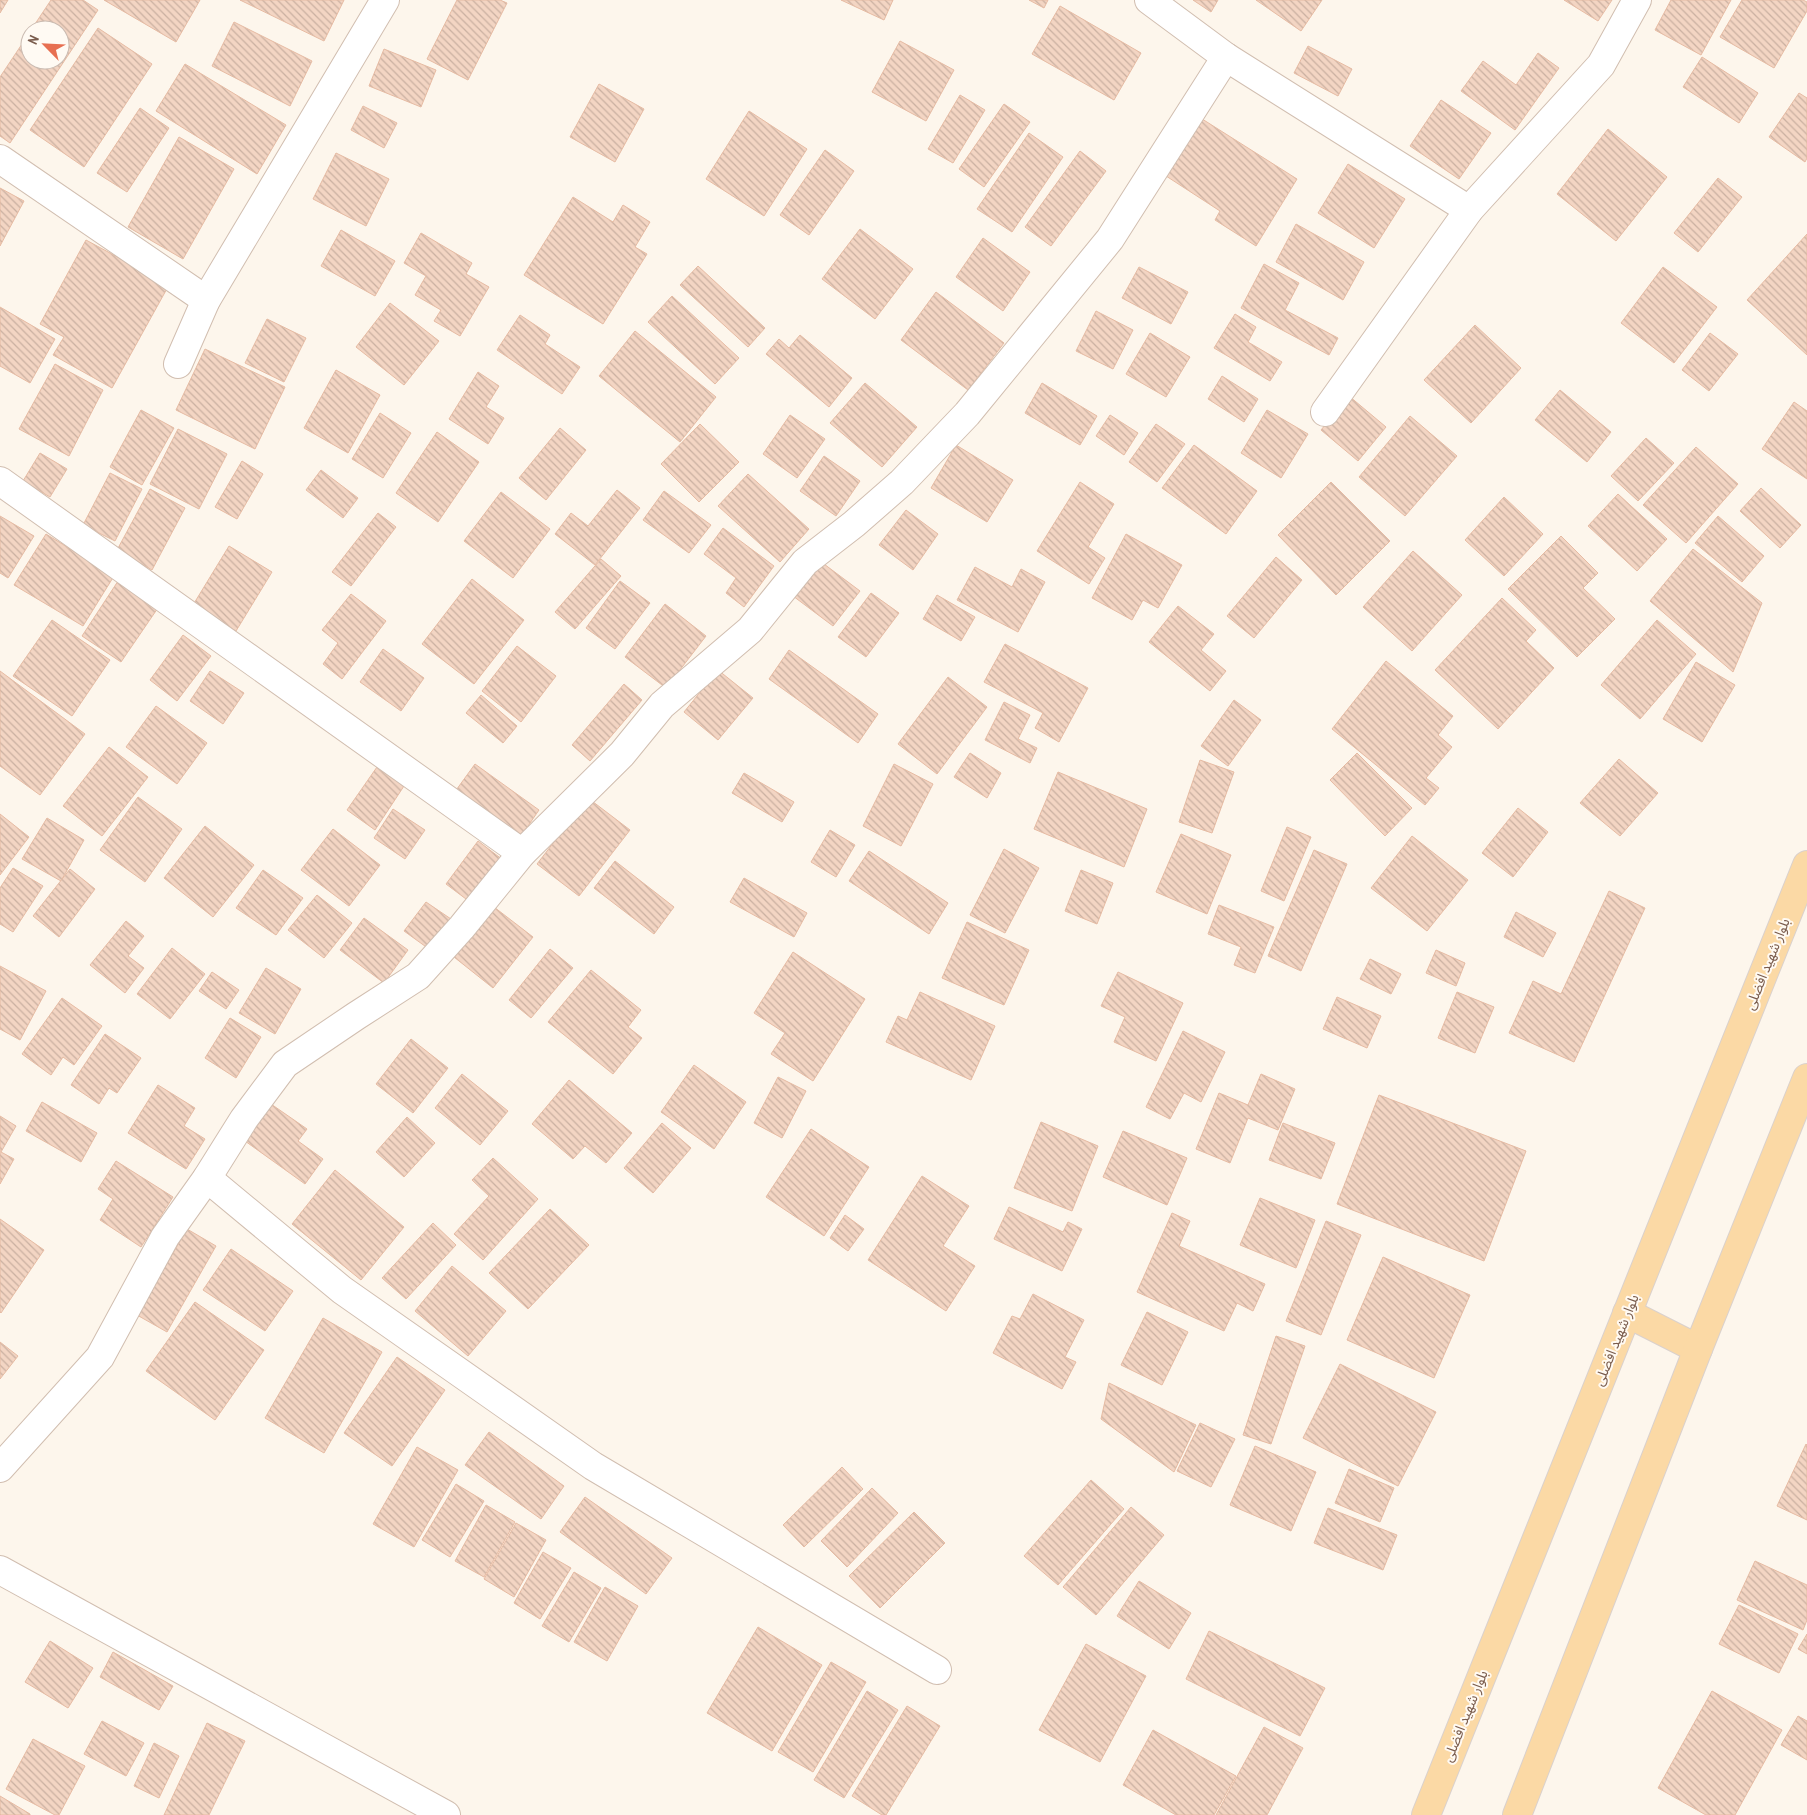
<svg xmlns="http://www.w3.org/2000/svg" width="1807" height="1815" font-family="'Archivo Narrow','Noto Sans Arabic',sans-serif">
	<defs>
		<pattern id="building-back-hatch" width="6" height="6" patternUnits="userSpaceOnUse" patternTransform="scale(1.25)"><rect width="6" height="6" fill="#f3d5c3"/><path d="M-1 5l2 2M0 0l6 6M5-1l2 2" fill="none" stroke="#cab0a1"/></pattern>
	</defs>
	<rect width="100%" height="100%" fill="#fdf6ec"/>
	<!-- building -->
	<g fill="url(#building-back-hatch)" stroke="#e6bba3">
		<polygon points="0,0 8,0 0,13"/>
		<polygon points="51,0 83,0 98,10 10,143 0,136 0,77 30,32 30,60 60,60 60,30 31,30"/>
		<polygon points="104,0 200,0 176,42"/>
		<polygon points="240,0 344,0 324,41"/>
		<polygon points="457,0 500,0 507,3 468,80 427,59"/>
		<polygon points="841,0 893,0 884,20"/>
		<polygon points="1029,0 1048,0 1044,8"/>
		<polygon points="1193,0 1218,0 1211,12"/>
		<polygon points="1256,0 1322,0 1301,31"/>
		<polygon points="1564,0 1612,0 1598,21"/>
		<polygon points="1671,0 1731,0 1701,55 1655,30"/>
		<polygon points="1742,0 1803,0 1807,2 1807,11 1774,68 1720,37"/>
		<polygon points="1060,6 1141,53 1114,100 1032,54"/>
		<polygon points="234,22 312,61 290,106 212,66"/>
		<polygon points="98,28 152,64 84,167 30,130"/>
		<polygon points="900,41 954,70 926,121 872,92"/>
		<polygon points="1308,46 1352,69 1338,96 1294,73"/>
		<polygon points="384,49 436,70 421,107 369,86"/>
		<polygon points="1538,53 1559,68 1515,130 1461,91 1483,61 1516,85"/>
		<polygon points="1702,57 1758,93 1739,123 1683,87"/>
		<polygon points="185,64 286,125 257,174 156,111"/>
		<polygon points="599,84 644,109 615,162 570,137"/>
		<polygon points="1799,93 1807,98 1807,158 1805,162 1769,137"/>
		<polygon points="960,95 985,110 953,163 928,149"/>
		<polygon points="1441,100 1491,133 1459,179 1410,146"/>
		<polygon points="1004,104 1030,122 984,187 959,169"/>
		<polygon points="363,106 397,123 384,148 351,130"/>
		<polygon points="140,108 169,128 127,192 97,173"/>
		<polygon points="749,111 807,149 764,216 706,179"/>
		<polygon points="1199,117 1297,179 1256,246 1215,220 1220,211 1163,174"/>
		<polygon points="1608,129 1667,177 1616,241 1557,194"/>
		<polygon points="1029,133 1063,157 1012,232 977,209"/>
		<polygon points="179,137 234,169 183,259 128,227"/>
		<polygon points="825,150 854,171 809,235 780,215"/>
		<polygon points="1080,151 1106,171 1051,246 1025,227"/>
		<polygon points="336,153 389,179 366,226 313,199"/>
		<polygon points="1348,164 1405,199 1374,248 1318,213"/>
		<polygon points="1718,178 1742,197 1698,252 1674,233"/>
		<polygon points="0,188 24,201 0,246"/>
		<polygon points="573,197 613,222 623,205 650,222 635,247 647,254 603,324 524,275"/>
		<polygon points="1296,224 1364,262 1343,300 1276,262"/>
		<polygon points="860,229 913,269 875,319 822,279"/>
		<polygon points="341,230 395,261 375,296 321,266"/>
		<polygon points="421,233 472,263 466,274 489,287 460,336 434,321 441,310 415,295 426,276 404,263"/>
		<polygon points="1807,234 1807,355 1747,300"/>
		<polygon points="983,238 1030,272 1003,311 956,277"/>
		<polygon points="86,240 169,285 112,388 53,355 64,337 40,324"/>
		<polygon points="1264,264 1299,283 1285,310 1338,338 1329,355 1241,308"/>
		<polygon points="698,266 765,328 748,347 680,285"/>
		<polygon points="1139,267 1188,292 1171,324 1122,298"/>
		<polygon points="1663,267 1717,307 1674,363 1621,323"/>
		<polygon points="936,292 1004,343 968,390 901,340"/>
		<polygon points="672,296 739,358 715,384 648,322"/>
		<polygon points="390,303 439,341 404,385 356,347"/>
		<polygon points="0,307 55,339 30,383 0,366"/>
		<polygon points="1096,311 1133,330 1113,369 1076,351"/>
		<polygon points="1235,314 1256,327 1248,342 1282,362 1270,381 1214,348"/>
		<polygon points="520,315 550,335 545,344 580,367 562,394 497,350"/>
		<polygon points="267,319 306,338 284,382 245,363"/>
		<polygon points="1475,325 1521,368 1471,423 1424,380"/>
		<polygon points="635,331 716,397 680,442 599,376"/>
		<polygon points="1150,333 1190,357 1166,397 1126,374"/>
		<polygon points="1710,333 1738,354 1709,391 1682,370"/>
		<polygon points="800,335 852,378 829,407 766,354 779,339 789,348"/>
		<polygon points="205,349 285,387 255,449 176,410"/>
		<polygon points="55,364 103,390 69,456 19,429"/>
		<polygon points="336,370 380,395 348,453 304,428"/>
		<polygon points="478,372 499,386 486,407 504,418 488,444 449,419"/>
		<polygon points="1222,376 1258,399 1244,422 1208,399"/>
		<polygon points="865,383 917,427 882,467 830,423"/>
		<polygon points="1042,383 1097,416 1080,445 1025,413"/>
		<polygon points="1560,390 1611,432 1587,462 1535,420"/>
		<polygon points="1349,396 1386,427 1358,461 1321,430"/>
		<polygon points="1794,402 1807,411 1807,479 1762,449"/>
		<polygon points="141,410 174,428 142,485 110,467"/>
		<polygon points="1267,410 1308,434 1281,478 1241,453"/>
		<polygon points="380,413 411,433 383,478 352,459"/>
		<polygon points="790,415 825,439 797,478 763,454"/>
		<polygon points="1110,415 1138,433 1124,455 1096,436"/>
		<polygon points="1410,416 1457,456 1405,516 1359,477"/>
		<polygon points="700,424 739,462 699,502 661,464"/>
		<polygon points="1156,424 1185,444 1157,482 1129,462"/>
		<polygon points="560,428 586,450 546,500 519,478"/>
		<polygon points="178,429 227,454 199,509 150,484"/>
		<polygon points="437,432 479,462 438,522 396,493"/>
		<polygon points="1646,438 1674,463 1638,501 1611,476"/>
		<polygon points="956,445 1013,480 987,522 931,488"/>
		<polygon points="1194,445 1257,491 1226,534 1162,488"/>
		<polygon points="1696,447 1738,484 1686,543 1643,505"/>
		<polygon points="40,453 67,469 50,497 23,481"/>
		<polygon points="824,456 860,481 836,516 800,491"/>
		<polygon points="242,461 263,474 237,519 215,507"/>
		<polygon points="321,470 358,498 343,518 306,490"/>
		<polygon points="110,473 142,489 115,541 83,525"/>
		<polygon points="748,474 809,529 780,562 718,506"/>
		<polygon points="1080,482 1114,504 1088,547 1105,558 1089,584 1037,551"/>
		<polygon points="1331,482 1390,541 1336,595 1278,535"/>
		<polygon points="1761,488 1801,525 1780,548 1740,511"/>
		<polygon points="150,489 185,508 152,570 117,550"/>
		<polygon points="617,490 640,508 595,565 555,534 571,513 588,526"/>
		<polygon points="664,491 711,525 689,553 643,520"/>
		<polygon points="501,492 550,529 513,578 464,541"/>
		<polygon points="1618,494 1667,539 1637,571 1588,526"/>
		<polygon points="1504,497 1543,534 1504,576 1465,540"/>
		<polygon points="906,510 938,534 913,570 879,545"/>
		<polygon points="378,513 396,527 351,586 332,572"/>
		<polygon points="0,516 34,536 8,578 0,573"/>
		<polygon points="1718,516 1764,556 1742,582 1695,543"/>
		<polygon points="723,528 774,566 744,607 726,593 736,578 704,554"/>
		<polygon points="46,534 114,576 83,626 14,585"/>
		<polygon points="1126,534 1182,565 1158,608 1143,600 1132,620 1092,598"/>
		<polygon points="1561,536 1598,573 1583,588 1615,619 1577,657 1508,589"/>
		<polygon points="229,546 272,572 236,631 193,605"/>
		<polygon points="1693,549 1762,603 1733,672 1650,601"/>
		<polygon points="1413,551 1462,595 1412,651 1363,607"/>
		<polygon points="1276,557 1302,580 1254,638 1227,616"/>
		<polygon points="601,559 621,576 575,629 555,612"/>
		<polygon points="820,561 860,591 833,626 793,596"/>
		<polygon points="975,567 1012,587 1021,569 1045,582 1018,632 957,600"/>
		<polygon points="122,575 162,602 121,662 82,636"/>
		<polygon points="472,579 524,620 474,684 422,644"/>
		<polygon points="620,581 650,603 615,649 586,628"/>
		<polygon points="871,593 899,613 866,657 838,637"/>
		<polygon points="351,594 386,621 342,679 323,664 338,643 322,630"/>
		<polygon points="937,595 975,617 961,641 923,619"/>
		<polygon points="1502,598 1536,630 1526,641 1554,668 1498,729 1435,670"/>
		<polygon points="665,604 706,636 666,688 625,657"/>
		<polygon points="1178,606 1214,634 1201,650 1226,671 1210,691 1149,642"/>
		<polygon points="52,620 110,660 72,716 13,676"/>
		<polygon points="1657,620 1696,654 1640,719 1601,685"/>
		<polygon points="183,635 211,656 177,701 150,680"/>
		<polygon points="1005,644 1088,688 1059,742 1035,728 1043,713 984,682"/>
		<polygon points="517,646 556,676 521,722 482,691"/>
		<polygon points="383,649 424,678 401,711 360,682"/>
		<polygon points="789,650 878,714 858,743 769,679"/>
		<polygon points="1386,661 1453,716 1438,735 1452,747 1426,778 1439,788 1425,805 1332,729"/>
		<polygon points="1696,662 1735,685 1702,742 1663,719"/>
		<polygon points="718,670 753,698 718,740 684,712"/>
		<polygon points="0,671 85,734 40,795 0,766"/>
		<polygon points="210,671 244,693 223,724 190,701"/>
		<polygon points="948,677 987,707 937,774 898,744"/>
		<polygon points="624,684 642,700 590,761 572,745"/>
		<polygon points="481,695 517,726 503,743 466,713"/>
		<polygon points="1234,700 1261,720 1228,766 1201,746"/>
		<polygon points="1004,702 1030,715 1018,739 1037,748 1030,763 985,740"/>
		<polygon points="156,706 207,743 177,784 126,747"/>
		<polygon points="109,747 148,777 102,836 63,806"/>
		<polygon points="970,753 1001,773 987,798 954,777"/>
		<polygon points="1357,753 1412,808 1385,836 1330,780"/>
		<polygon points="1619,759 1658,793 1620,836 1580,803"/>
		<polygon points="1200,760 1234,772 1212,833 1179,822"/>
		<polygon points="475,764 539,810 519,839 454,793"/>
		<polygon points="894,764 933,784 901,846 863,826"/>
		<polygon points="377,767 404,786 375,830 347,810"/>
		<polygon points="1058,772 1147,809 1124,867 1034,829"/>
		<polygon points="744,773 794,802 782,822 732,793"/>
		<polygon points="138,797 182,829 145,882 100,850"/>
		<polygon points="588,798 630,830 579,896 537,864"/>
		<polygon points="1518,808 1548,832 1513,877 1482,853"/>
		<polygon points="393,809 425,830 405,859 374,838"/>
		<polygon points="0,814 29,837 0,875"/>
		<polygon points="47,818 84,840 61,881 22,859"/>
		<polygon points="205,826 254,865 213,917 164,878"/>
		<polygon points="1287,827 1311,837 1284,901 1261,891"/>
		<polygon points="333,829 380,865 349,906 301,870"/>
		<polygon points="830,830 855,845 836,877 811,862"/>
		<polygon points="1181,834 1231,855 1207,914 1156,892"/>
		<polygon points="1412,836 1468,880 1427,931 1371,888"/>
		<polygon points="478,841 503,860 470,902 446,884"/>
		<polygon points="1004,849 1039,868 1005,933 970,915"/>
		<polygon points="1314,850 1347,864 1301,971 1268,956"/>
		<polygon points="869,851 948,903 929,934 849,881"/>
		<polygon points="615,861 674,907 654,934 594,888"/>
		<polygon points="13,868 43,886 13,932 0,924 0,888"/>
		<polygon points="70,869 95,889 59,937 33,916"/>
		<polygon points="263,870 303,898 276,935 236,908"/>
		<polygon points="1081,870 1113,883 1097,924 1065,911"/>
		<polygon points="744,878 807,913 794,937 730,902"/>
		<polygon points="1609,891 1645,908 1574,1062 1509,1033 1533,981 1561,994"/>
		<polygon points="317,895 352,923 324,958 288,930"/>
		<polygon points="426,902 451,919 429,949 404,931"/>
		<polygon points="1219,905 1274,927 1255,973 1234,965 1241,947 1208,934"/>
		<polygon points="494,907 533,937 493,988 454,957"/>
		<polygon points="1516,912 1556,933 1543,957 1504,937"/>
		<polygon points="364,918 408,950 384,983 340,950"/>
		<polygon points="126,921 144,936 128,956 144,968 125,993 90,965"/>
		<polygon points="967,922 1029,950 1004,1005 942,978"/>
		<polygon points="172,948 205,974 170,1019 137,994"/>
		<polygon points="550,949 573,968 531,1018 509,1000"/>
		<polygon points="1436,950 1465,963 1456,986 1426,973"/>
		<polygon points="793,952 865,999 813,1081 771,1054 785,1033 754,1013"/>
		<polygon points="1370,959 1401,974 1391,994 1360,979"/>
		<polygon points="0,966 46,991 20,1040 0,1029"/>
		<polygon points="266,968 301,989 275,1034 239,1013"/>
		<polygon points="591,970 641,1010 628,1027 642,1038 613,1074 548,1022"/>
		<polygon points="212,972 239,990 226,1009 199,991"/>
		<polygon points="1118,972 1183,1003 1156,1061 1114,1042 1125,1017 1101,1006"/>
		<polygon points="920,992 995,1026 971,1080 886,1042 898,1016 907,1020"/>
		<polygon points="1457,992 1494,1007 1475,1053 1438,1038"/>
		<polygon points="1337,997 1381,1016 1367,1048 1323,1029"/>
		<polygon points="62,998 102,1026 74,1065 63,1057 51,1075 22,1054"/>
		<polygon points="230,1018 261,1037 236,1078 205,1058"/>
		<polygon points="1183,1031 1225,1052 1201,1102 1184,1093 1170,1119 1146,1107"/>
		<polygon points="105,1034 141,1058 117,1093 109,1088 99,1104 71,1085"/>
		<polygon points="411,1039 448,1068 413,1113 376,1084"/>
		<polygon points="694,1065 746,1102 714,1149 661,1112"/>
		<polygon points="462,1074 508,1111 480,1145 435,1108"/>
		<polygon points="1261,1074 1295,1089 1278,1130 1248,1118 1230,1163 1196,1149 1219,1093 1248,1105"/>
		<polygon points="778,1077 806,1091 782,1138 754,1123"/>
		<polygon points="569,1080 632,1133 606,1163 585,1146 573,1159 532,1124"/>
		<polygon points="158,1085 195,1108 184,1126 205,1139 186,1169 128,1133"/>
		<polygon points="1379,1095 1526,1151 1484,1261 1337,1204"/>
		<polygon points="42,1102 97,1133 81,1162 26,1131"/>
		<polygon points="271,1104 307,1129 298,1141 323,1159 305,1184 245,1141"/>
		<polygon points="0,1116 16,1126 1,1152 14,1159 0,1184"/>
		<polygon points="407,1117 435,1143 404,1177 376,1152"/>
		<polygon points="1041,1122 1098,1146 1072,1211 1014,1188"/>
		<polygon points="662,1123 691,1148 653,1193 624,1168"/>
		<polygon points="1283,1123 1335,1143 1321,1179 1269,1160"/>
		<polygon points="811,1129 869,1167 824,1236 766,1197"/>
		<polygon points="1123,1131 1187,1158 1167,1205 1103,1177"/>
		<polygon points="493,1158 538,1199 483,1260 454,1234 489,1196 472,1180"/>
		<polygon points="116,1161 173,1197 141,1247 100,1220 113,1199 98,1189"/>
		<polygon points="335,1170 404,1227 361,1280 292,1224"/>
		<polygon points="922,1176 969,1206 943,1246 975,1266 946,1311 868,1260"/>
		<polygon points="1260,1198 1315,1220 1296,1268 1240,1245"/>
		<polygon points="1009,1207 1063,1232 1068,1222 1082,1229 1062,1271 994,1239"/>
		<polygon points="550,1209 589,1245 528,1309 489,1273"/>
		<polygon points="1172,1213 1190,1221 1179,1246 1265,1284 1253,1311 1237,1303 1224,1331 1137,1292"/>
		<polygon points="845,1215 864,1229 848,1251 830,1238"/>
		<polygon points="0,1219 44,1250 1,1313 0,1312"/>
		<polygon points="1326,1221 1361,1235 1321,1335 1286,1321"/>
		<polygon points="433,1223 456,1245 406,1299 382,1278"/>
		<polygon points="187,1229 216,1246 167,1332 137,1315"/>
		<polygon points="231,1249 293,1291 265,1331 203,1290"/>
		<polygon points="1383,1257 1470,1295 1434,1378 1347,1340"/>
		<polygon points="452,1266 506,1311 468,1356 415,1311"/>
		<polygon points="1033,1294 1084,1320 1065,1357 1076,1362 1062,1389 993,1353 1012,1316 1020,1319"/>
		<polygon points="195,1302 264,1350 215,1420 146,1371"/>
		<polygon points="1147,1312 1188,1332 1162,1385 1121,1365"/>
		<polygon points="323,1318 382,1352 324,1453 265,1418"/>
		<polygon points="1276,1336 1305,1346 1271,1444 1243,1435"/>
		<polygon points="0,1342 18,1356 0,1379"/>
		<polygon points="397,1357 445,1390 392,1466 344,1433"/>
		<polygon points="1340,1364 1436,1412 1398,1486 1303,1438"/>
		<polygon points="1109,1383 1196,1425 1174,1472 1101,1419"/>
		<polygon points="1200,1423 1235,1439 1211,1487 1177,1471"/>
		<polygon points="489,1432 564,1486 541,1519 465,1465"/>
		<polygon points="1806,1444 1807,1445 1807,1520 1777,1506"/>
		<polygon points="1255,1446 1316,1472 1291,1531 1230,1505"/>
		<polygon points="417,1447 458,1470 414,1547 373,1524"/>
		<polygon points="842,1467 863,1489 804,1547 783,1525"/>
		<polygon points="1349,1469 1394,1488 1380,1522 1335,1503"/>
		<polygon points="1091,1480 1124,1509 1058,1585 1024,1556"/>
		<polygon points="456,1484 484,1501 450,1557 422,1540"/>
		<polygon points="872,1488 898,1513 847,1567 821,1541"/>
		<polygon points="585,1497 672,1558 646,1594 560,1532"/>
		<polygon points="486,1505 515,1522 484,1577 455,1561"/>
		<polygon points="1131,1507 1164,1535 1096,1615 1063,1587"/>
		<polygon points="1328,1508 1397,1535 1383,1570 1314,1543"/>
		<polygon points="914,1512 945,1543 880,1608 849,1576"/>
		<polygon points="516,1523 546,1540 514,1597 484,1579"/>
		<polygon points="543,1552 571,1568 540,1619 514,1603"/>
		<polygon points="1755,1561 1807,1585 1807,1620 1803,1630 1737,1600"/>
		<polygon points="574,1572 601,1588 569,1642 542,1626"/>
		<polygon points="1139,1581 1191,1613 1169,1649 1117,1616"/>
		<polygon points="605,1587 638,1606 607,1661 574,1642"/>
		<polygon points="1739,1605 1798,1634 1779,1673 1719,1644"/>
		<polygon points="758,1627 822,1665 772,1751 707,1713"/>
		<polygon points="1209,1631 1325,1688 1300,1736 1186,1679"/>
		<polygon points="1807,1634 1807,1654 1798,1649"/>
		<polygon points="50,1641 93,1668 68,1708 25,1682"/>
		<polygon points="1086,1644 1146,1676 1100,1762 1039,1730"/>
		<polygon points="113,1652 173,1686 159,1710 100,1677"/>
		<polygon points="831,1662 866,1682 813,1772 778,1752"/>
		<polygon points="867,1691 898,1710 844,1798 814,1780"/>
		<polygon points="1712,1691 1782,1730 1735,1815 1706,1815 1658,1788"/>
		<polygon points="907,1706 940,1726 886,1815 882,1815 852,1796"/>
		<polygon points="1798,1716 1807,1721 1807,1760 1781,1745"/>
		<polygon points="102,1721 144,1743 126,1776 84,1754"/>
		<polygon points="207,1723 245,1741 209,1815 164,1815"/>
		<polygon points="1264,1727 1303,1748 1267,1815 1216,1815"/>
		<polygon points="1153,1730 1236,1776 1214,1815 1176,1815 1123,1785"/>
		<polygon points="33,1739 85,1766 59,1815 55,1815 6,1789"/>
		<polygon points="154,1743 179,1756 159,1798 134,1786"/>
		<polygon points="0,1796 30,1814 30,1815 0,1815"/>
	</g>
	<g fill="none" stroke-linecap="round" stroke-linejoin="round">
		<defs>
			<g id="street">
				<polyline points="1149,0 1226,57 1469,210"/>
				<polyline points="0,159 206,300"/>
				<polyline points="178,364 206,300 385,0"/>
				<polyline points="1325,412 1469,210 1601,65 1637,0"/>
				<polyline points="0,481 522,853"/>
				<polyline points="207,1178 342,1290 593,1466 937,1670"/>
				<polyline points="0,1468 100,1357 165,1237 207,1178 244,1119 285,1064 356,1016 418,976 462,927 522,853 622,754 662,705 750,630 805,562 854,524 902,482 967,414 1110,239 1226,57"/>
				<polyline points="0,1570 446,1815"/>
			</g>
			<g id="primary">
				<polyline points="1627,1313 1698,1349"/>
				<polyline points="1426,1815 1807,865"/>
				<polyline points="1517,1815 1698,1349 1807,1078"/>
			</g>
		</defs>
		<!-- street casing -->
		<use href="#street" stroke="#d1beb0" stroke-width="30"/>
		<!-- primary casing -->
		<use href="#primary" stroke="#dad1cd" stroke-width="30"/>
		<!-- street -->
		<use href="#street" stroke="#fff" stroke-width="28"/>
		<!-- primary -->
		<use href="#primary" stroke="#fbd9a5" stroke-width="28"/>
	</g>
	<g text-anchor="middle" stroke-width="4" stroke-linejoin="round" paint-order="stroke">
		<!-- street labels -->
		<g font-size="14" fill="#7a5c4d" stroke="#fffaf3">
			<text transform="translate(1767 964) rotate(-68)" y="5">بلوار شهید افضلی</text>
			<text transform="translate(1616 1340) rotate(-68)" y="5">بلوار شهید افضلی</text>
			<text transform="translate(1465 1716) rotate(-68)" y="5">بلوار شهید افضلی</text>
		</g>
	</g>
	<!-- north arrow -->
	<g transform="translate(45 45) rotate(294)"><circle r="24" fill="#fffaf3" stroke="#cabbb1"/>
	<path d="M0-4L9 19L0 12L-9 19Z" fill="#e76f51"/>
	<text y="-8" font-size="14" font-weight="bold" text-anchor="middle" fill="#7a5c4d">N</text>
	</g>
</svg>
